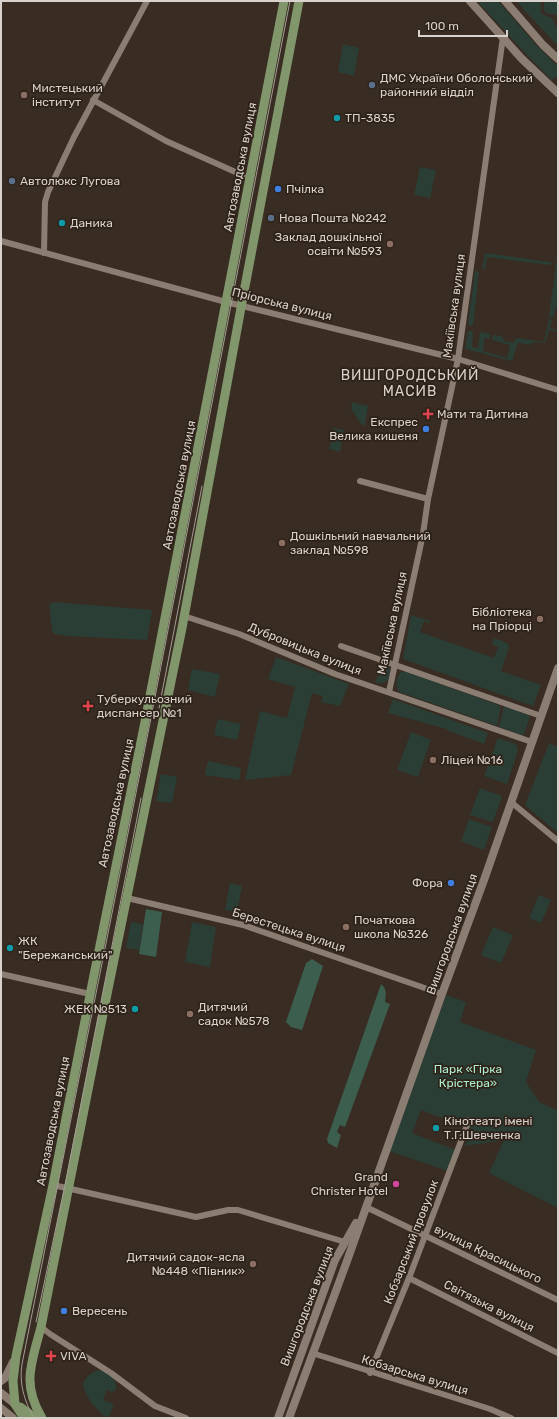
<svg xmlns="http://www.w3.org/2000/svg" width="559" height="1419" font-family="Rubik,sans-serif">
	<rect width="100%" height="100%" fill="#382c23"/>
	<!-- green -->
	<g fill="#2b3e35">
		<polygon points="477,1 498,1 535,44 558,67 558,76 552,80 528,56"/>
		<polygon points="516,1 541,1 541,13 553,19 555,25 558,28 558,46"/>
		<polygon points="545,1 557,2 558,15 549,14 544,11 544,3"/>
		<polygon points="343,44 359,48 354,76 338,72"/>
		<polygon points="420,167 436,170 430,198 414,195"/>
		<polygon points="558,249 558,297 557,297 556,303 557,304 553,318 549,317"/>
		<polygon points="485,253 549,262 552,263 550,265 487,257 485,269 482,269"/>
		<polygon points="475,271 479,272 473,326 468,325"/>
		<polygon points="549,319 552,320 550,328 558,331 558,332 549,330 546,341 544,343 533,342 531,345 518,343 512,361 465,349 468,331 473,331 472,347 478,348 480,332 490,334 490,339 485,338 483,351 507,358 510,345 492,340 493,335 502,336 504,341 513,343 515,339 518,338 544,342"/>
		<polygon points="352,402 368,406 365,425 362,425 351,409"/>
		<polygon points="333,428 344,430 340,452 329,449"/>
		<polygon points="55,602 152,610 147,640 67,636 55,634 52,631 49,604"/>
		<polygon points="411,615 430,621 429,623 424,621 420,632 494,658 498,647 492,644 494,638 507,643 509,647 501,671 541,685 533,706 403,659"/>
		<polygon points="276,657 349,684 340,706 321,702 323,696 312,693 291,775 245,780 260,711 287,718 295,687 268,679"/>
		<path d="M385,664L391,669L389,679C385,683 381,685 375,682Z"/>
		<polygon points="192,669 220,674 215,697 188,690"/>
		<path d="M401,672H407L501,706L497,726L400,692C394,687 396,678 401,672Z"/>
		<polygon points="393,699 488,733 484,744 447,730 447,729 388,713"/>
		<polygon points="504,706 528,715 530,717 524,734 521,735 499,727"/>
		<polygon points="218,719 241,724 237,740 214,735"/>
		<polygon points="411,732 431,740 418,777 397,770"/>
		<polygon points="498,738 516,744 518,750 507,784 484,776"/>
		<polygon points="549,743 558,747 558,833 525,805"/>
		<polygon points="208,761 241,768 239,780 205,775"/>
		<polygon points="161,774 177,777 172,803 156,801"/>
		<polygon points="480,788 502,796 493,822 470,815"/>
		<polygon points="469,819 492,827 484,850 461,841"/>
		<polygon points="230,883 242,886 237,912 225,910"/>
		<polygon points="539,895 551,900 541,923 529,918"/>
		<polygon points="131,922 143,924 139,950 126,948"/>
		<polygon points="192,922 216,927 210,967 185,962"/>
		<polygon points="493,927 513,935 501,963 481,955"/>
		<polygon points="446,995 466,1002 460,1022 536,1050 526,1082 539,1102 558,1111 558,1208 489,1173 504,1140 465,1146 471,1129 421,1110 412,1133 456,1150 448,1171 389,1151"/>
		<path d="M98,1370C107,1371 118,1379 116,1389L113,1392L107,1390L103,1400L114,1404L109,1416L105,1417C96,1409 85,1397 83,1384C85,1378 91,1372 98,1370Z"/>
	</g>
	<!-- forest -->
	<g fill="#3c5e4e">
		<polygon points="146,909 162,912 156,957 139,954"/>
		<polygon points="312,959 323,966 302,1030 291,1027 286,1022 306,963"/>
		<path d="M381,984C387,989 386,994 385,1002L390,1004L345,1127L340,1125L337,1132L341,1135L337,1148L328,1143L327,1139Z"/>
	</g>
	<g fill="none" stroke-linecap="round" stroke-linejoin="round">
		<!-- minor -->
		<g stroke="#8b7d72" stroke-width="6">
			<polyline points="93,100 166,141 251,179"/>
			<polyline points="1,241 226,302 458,359 558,390"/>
			<polyline points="44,253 45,202 48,192 74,137 147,1"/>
			<polyline points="360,481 428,499"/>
			<polyline points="184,616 239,634 335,674 532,742"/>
			<polyline points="341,646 541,716"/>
			<polyline points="389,692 423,534 428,499 458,359 503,37"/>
			<polyline points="511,802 558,841"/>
			<polyline points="127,898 243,925 442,994"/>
			<polyline points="1,974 90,994"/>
			<polyline points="53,1185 196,1217 228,1210 238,1210 345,1242"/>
			<polyline points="366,1207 558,1300"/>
			<polyline points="409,1278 558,1353"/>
			<polyline points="41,1327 50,1334 111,1373 155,1406 186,1418"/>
			<polyline points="312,1353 490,1409 511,1418"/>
			<polyline points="370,1373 409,1278 469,1120"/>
		</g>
		<!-- secondary -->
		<g stroke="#8b7d72" stroke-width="8">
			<polyline points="470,1 522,59 558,93"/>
			<polyline points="505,1 543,45 558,59"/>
			<polyline points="1,1381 5,1378 13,1362"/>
			<polyline points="1,1393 15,1404"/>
			<polyline points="1,1408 13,1418"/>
			<polyline points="278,1418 335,1260 356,1223"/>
			<polyline points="289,1418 347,1261 442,994 484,880 558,668"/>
		</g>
		<!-- primary -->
		<g stroke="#81966b" stroke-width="9">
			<polyline points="20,1407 35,1418"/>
			<polyline points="24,1418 15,1404 13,1381 16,1356 53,1185 92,985 144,727 284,1"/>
			<path d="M42,1418C21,1384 32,1362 41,1327L108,989L182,628L243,297L299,1"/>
		</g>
		<!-- tram -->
		<g stroke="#a59c95" stroke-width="1">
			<polyline points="159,708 202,486"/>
			<polyline points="36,1322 66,1180 141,798"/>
			<path d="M34,1418C24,1401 19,1383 22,1364L149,728L290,1"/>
		</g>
	</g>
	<!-- markers -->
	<g fill="#5c6f8a" stroke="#2e2219" stroke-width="1.5">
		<circle cx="372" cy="85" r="4"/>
		<circle cx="12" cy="181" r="4"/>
		<circle cx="271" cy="218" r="4"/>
	</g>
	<g fill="#8d6e63" stroke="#2e2219" stroke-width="1.5">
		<circle cx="24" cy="95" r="4"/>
		<circle cx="390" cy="244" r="4"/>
		<circle cx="282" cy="543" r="4"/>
		<circle cx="540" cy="619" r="4"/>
		<circle cx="433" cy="760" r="4"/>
		<circle cx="346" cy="927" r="4"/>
		<circle cx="190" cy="1014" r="4"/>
		<circle cx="253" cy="1264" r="4"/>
	</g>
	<g fill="#0f9aa8" stroke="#2e2219" stroke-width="1.5">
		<circle cx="337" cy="118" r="4"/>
		<circle cx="62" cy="223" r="4"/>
		<circle cx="10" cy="948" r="4"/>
		<circle cx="135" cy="1009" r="4"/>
		<circle cx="436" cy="1128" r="4"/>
	</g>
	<g fill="#3f7fe0" stroke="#2e2219" stroke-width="1.5">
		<circle cx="278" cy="189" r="4"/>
		<circle cx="426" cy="429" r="4"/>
		<circle cx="451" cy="883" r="4"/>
		<circle cx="64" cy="1311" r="4"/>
	</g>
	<g fill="#e0444e" stroke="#2e2219" stroke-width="1.5">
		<path d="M426 408h4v4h4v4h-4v4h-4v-4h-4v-4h4z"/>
		<path d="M86 700h4v4h4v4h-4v4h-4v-4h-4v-4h4z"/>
		<path d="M49 1350h4v4h4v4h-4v4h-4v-4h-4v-4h4z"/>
	</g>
	<circle fill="#d1479c" stroke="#2e2219" stroke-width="1.5" cx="396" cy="1184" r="4"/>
	<g text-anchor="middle" stroke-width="3.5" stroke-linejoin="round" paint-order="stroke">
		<!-- poi labels -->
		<g font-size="12" fill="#d9d1cb" stroke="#2e2219" text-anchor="start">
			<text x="380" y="82">ДМС України Оболонський<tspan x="380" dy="14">районний відділ</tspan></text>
			<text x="32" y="92">Мистецький<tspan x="32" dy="14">інститут</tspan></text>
			<text x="345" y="122">ТП-3835</text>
			<text x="20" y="185">Автолюкс Лугова</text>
			<text x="286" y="193">Пчілка</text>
			<text x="279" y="222">Нова Пошта №242</text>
			<text x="70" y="227">Даника</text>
			<text x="382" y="241" text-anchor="end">Заклад дошкільної<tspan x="382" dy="14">освіти №593</tspan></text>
			<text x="437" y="418">Мати та Дитина</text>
			<text x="418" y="426" text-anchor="end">Експрес<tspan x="418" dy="14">Велика кишеня</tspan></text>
			<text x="290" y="540">Дошкільний навчальний<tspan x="290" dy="14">заклад №598</tspan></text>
			<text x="532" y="616" text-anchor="end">Бібліотека<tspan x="532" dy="14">на Пріорці</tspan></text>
			<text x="97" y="703">Туберкульозний<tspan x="97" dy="14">диспансер №1</tspan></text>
			<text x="441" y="764">Ліцей №16</text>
			<text x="443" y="887" text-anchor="end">Фора</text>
			<text x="354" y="924">Початкова<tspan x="354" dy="14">школа №326</tspan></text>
			<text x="18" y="945">ЖК<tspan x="18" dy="14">"Бережанський"</tspan></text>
			<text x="198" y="1011">Дитячий<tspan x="198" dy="14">садок №578</tspan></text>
			<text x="127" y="1013" text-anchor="end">ЖЕК №513</text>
			<text x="444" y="1125">Кінотеатр імені<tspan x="444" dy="14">Т.Г.Шевченка</tspan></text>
			<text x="388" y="1181" text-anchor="end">Grand<tspan x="388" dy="14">Christer Hotel</tspan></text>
			<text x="245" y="1261" text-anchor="end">Дитячий садок-ясла<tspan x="245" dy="14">№448 «Півник»</tspan></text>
			<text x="72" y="1315">Вересень</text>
			<text x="60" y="1360">VIVA</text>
		</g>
		<!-- street labels -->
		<g font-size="12" fill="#d9d1cb" stroke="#2e2219">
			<text transform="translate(240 167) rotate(-79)" y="4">Автозаводська вулиця</text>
			<text transform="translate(282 304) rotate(14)" y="4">Пріорська вулиця</text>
			<text transform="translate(454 306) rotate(-82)" y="4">Макіївська вулиця</text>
			<text transform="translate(179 485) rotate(-79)" y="4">Автозаводська вулиця</text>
			<text transform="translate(392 623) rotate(-78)" y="4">Макіївська вулиця</text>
			<text transform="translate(305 649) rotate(22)" y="4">Дубровицька вулиця</text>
			<text transform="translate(116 803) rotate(-78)" y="4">Автозаводська вулиця</text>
			<text transform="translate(289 930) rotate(18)" y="4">Берестецька вулиця</text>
			<text transform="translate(452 934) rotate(-70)" y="4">Вишгородська вулиця</text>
			<text transform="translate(53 1121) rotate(-79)" y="4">Автозаводська вулиця</text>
			<text transform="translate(411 1242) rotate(-69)" y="4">Кобзарський провулок</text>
			<text transform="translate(488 1254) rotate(26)" y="4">вулиця Красицького</text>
			<text transform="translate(307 1306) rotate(-69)" y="4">Вишгородська вулиця</text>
			<text transform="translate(489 1306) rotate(27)" y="4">Світязька вулиця</text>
			<text transform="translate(415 1375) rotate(17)" y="4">Кобзарська вулиця</text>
		</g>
		<!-- park labels -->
		<g font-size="12" fill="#adeece" stroke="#2e2219">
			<text x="468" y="1073">Парк «Гірка<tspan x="468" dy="14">Крістера»</tspan></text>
		</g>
		<!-- quarter labels -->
		<g font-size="14" letter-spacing="1" fill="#d9d1cb" stroke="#2e2219">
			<text x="410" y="380">ВИШГОРОДСЬКИЙ<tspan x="410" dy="16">МАСИВ</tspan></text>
		</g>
	</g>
	<!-- border -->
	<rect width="559" height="1419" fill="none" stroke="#d9d1cb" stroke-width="4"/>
	<!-- scale -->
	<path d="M419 30v6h88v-6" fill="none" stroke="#d9d1cb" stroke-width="2"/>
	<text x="425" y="30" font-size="12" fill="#d9d1cb" stroke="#2e2219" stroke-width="3" paint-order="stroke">100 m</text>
</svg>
